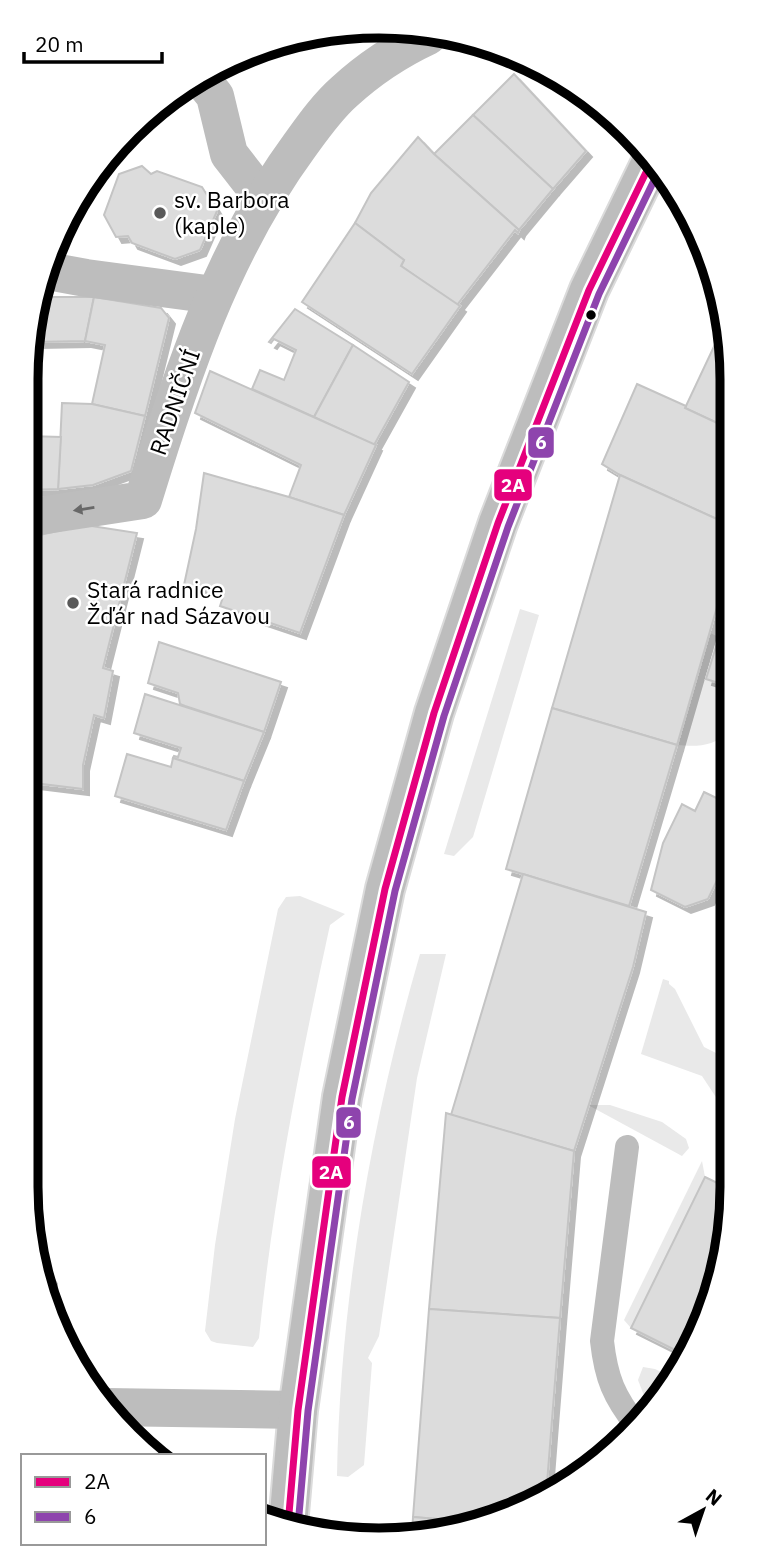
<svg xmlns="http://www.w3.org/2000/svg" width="759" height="1566" font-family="'IBM Plex Sans',sans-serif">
	<defs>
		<filter id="shadow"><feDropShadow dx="6" dy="6" stdDeviation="0" flood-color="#0004"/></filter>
	</defs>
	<rect width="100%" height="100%" fill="#fff"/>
	<!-- green -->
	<g fill="#e9e9e9">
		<polygon points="520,609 539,615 473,837 454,856 444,854"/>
		<path d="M710,633L719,637L707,679L731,687V732C712,746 699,747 677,745Z"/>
		<path d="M300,896L345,914L330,925C300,1062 273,1199 259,1338L253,1347L217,1343L211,1341L205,1331L215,1245L235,1119L278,909L286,897Z"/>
		<path d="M420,954H446L417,1078L379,1336L368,1358L372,1363L364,1465L348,1477L337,1476C340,1301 371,1122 420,954Z"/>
		<polygon points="663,979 669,981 669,984 675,989 704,1047 732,1061 733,1123 702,1076 641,1054"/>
		<polygon points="588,1105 610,1105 662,1122 686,1139 689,1148 682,1156"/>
		<polygon points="702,1161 705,1177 631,1328 624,1320"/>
		<polygon points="643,1367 655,1369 671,1377 650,1411 638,1380"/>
	</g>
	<!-- building -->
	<g fill="#dcdcdc" stroke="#c4c4c4" stroke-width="2" filter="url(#shadow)">
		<polygon points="514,74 586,151 553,189 473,115"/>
		<polygon points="473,115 553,189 519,230 434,154"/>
		<polygon points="418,137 434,154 519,230 518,233 515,230 457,305 401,266 404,260 355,223 371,193"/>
		<polygon points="142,166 151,174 157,171 202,187 217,211 200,250 175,259 132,243 128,236 116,237 104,215 119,174"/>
		<polygon points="355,223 404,260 401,266 460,306 412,374 302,302"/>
		<polygon points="43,297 94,297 85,341 34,342"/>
		<polygon points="94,297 161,308 169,318 145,416 92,404 105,345 85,341"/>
		<polygon points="295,309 353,345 314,417 252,389 260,370 284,380 296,350 274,339 271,343 269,342"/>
		<polygon points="726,321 730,333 730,429 685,408"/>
		<polygon points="353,345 409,382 374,445 314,417"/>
		<polygon points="210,371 376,445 344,515 289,497 301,465 195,413"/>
		<polygon points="637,384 686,406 685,408 730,429 730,525 620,475 602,464"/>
		<polygon points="62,403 92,404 145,416 131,471 93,485 58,489"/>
		<polygon points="26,436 61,437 58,489 26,490"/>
		<polygon points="204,473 289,497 344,515 300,633 220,606 224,594 184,585 196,529"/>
		<polygon points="620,475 730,525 730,562 677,745 552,708"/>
		<polygon points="85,525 137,533 103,668 113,671 104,718 94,715 83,765 83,789 26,782 26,538"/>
		<polygon points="719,637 731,640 731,687 706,679"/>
		<polygon points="159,642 281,682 264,732 185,706 180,704 178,693 148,683"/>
		<polygon points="145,694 264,732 244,781 173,758 174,756 178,757 181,748 134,733"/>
		<polygon points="552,708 677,745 629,906 506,869"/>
		<polygon points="127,754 171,767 173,758 244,781 226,830 115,796"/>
		<polygon points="704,792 731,805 732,849 708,899 685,907 651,890 663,843 682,804 695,811"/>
		<polygon points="523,874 646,912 633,967 574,1151 451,1115"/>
		<polygon points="732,929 732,959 719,953"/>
		<polygon points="446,1113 574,1151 560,1318 429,1309"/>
		<polygon points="705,1177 732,1190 706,1322 685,1355 631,1328"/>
		<polygon points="39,1265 45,1268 51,1278 50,1284 44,1291"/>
		<polygon points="429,1309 560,1318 546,1496 536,1503 473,1522 413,1517"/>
		<polygon points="413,1517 473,1522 426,1537 412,1536"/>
	</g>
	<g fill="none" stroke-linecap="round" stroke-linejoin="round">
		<defs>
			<polyline id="primary" points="288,1525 298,1410 342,1097 385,889 434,713 498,523 589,290 653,158"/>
		</defs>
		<!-- primary casing -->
		<use href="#primary" stroke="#dbdbdb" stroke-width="42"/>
		<!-- lane -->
		<path stroke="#bdbdbd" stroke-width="24" d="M627,1147L602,1341C606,1378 614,1397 637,1426"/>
		<!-- street -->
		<g stroke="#bdbdbd" stroke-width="38">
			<polyline points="203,81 215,96 229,154 264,199"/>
			<polyline points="48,271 86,278 214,295"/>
			<path d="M26,518L143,500C181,376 222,251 300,145C313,127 327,107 344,92C369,69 398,50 428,36"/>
			<polyline points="106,1407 298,1410"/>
		</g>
		<!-- primary -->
		<use href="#primary" stroke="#bdbdbd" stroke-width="38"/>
		<defs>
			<polyline id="bus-1" points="288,1525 298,1410 342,1097 385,889 434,713 498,523 589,290 653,158"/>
			<polyline id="bus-2" points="298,1526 308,1411 352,1099 395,891 444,716 508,527 599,294 661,166"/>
		</defs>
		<!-- bus-1 casing -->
		<use href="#bus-1" stroke="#fff" stroke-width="12"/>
		<!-- bus-2 casing -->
		<use href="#bus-2" stroke="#fff" stroke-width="12"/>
		<!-- bus-1 -->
		<use href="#bus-1" stroke="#e5007d" stroke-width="7"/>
		<!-- bus-2 -->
		<use href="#bus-2" stroke="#8e44ad" stroke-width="7"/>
	</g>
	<!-- one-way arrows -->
	<defs><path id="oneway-solid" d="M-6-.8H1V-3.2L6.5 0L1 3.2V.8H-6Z" transform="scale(1.75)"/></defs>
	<use fill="#686868" href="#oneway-solid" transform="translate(84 509) rotate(171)"/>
	<!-- markers -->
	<g fill="#595959" stroke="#fff" stroke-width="2.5">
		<circle cx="160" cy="213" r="7"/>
		<circle cx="73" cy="603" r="7"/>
	</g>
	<circle fill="#000" stroke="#fff" stroke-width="2.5" cx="591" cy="315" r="6"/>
	<g text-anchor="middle" stroke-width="5" stroke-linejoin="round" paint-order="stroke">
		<!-- poi labels -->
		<g font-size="23" fill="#000" stroke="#fff" text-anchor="start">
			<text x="174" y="208">sv. Barbora<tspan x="174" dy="26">(kaple)</tspan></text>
			<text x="87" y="598">Stará radnice<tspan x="87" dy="26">Žďár nad Sázavou</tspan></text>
		</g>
		<!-- street labels -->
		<g font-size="23" fill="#000" stroke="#fff">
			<text transform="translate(175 402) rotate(-71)" y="8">RADNIČNÍ</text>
		</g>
	</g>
	<!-- crop -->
	<path d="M0 0H759V1566H0ZM379 38H379A341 341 0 0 1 720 379V1187A341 341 0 0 1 379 1528H379A341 341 0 0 1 38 1187V379A341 341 0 0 1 379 38Z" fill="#fff" fill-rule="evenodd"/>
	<path fill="none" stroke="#000" stroke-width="9" d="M379 38H379A341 341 0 0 1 720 379V1187A341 341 0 0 1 379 1528H379A341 341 0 0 1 38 1187V379A341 341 0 0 1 379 38Z"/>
	<g stroke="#fff" stroke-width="2.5">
		<rect x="527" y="426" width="28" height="33" rx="7" fill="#8e44ad"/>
		<rect x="493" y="468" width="40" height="34" rx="7" fill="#e5007d"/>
		<rect x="335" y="1106" width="27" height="33" rx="7" fill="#8e44ad"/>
		<rect x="311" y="1155" width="41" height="34" rx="7" fill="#e5007d"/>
	</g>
	<g font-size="19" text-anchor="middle" font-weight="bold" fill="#fff">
		<text x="541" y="449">6</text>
		<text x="513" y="492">2A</text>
		<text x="349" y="1129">6</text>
		<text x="331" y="1179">2A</text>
	</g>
	<!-- legend -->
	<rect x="21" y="1454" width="245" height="91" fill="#ffffff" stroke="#999999" stroke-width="2"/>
	<rect x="35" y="1477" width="35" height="10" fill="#e5007d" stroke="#999999" stroke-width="2"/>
	<text x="84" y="1489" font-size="21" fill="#000000">2A</text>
	<rect x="35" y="1512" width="35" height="10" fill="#8e44ad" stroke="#999999" stroke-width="2"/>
	<text x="84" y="1524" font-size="21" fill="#000000">6</text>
	<!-- north arrow -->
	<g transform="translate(703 1510) rotate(40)" stroke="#ffffff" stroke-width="5" paint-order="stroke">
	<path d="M0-5L12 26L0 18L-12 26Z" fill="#000000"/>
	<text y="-10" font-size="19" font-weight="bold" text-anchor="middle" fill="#000000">N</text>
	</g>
	<!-- scale -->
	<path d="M24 52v10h138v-10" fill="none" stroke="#000000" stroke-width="3.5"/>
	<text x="35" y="52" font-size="21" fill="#000000" stroke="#ffffff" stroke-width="5" paint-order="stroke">20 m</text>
</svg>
